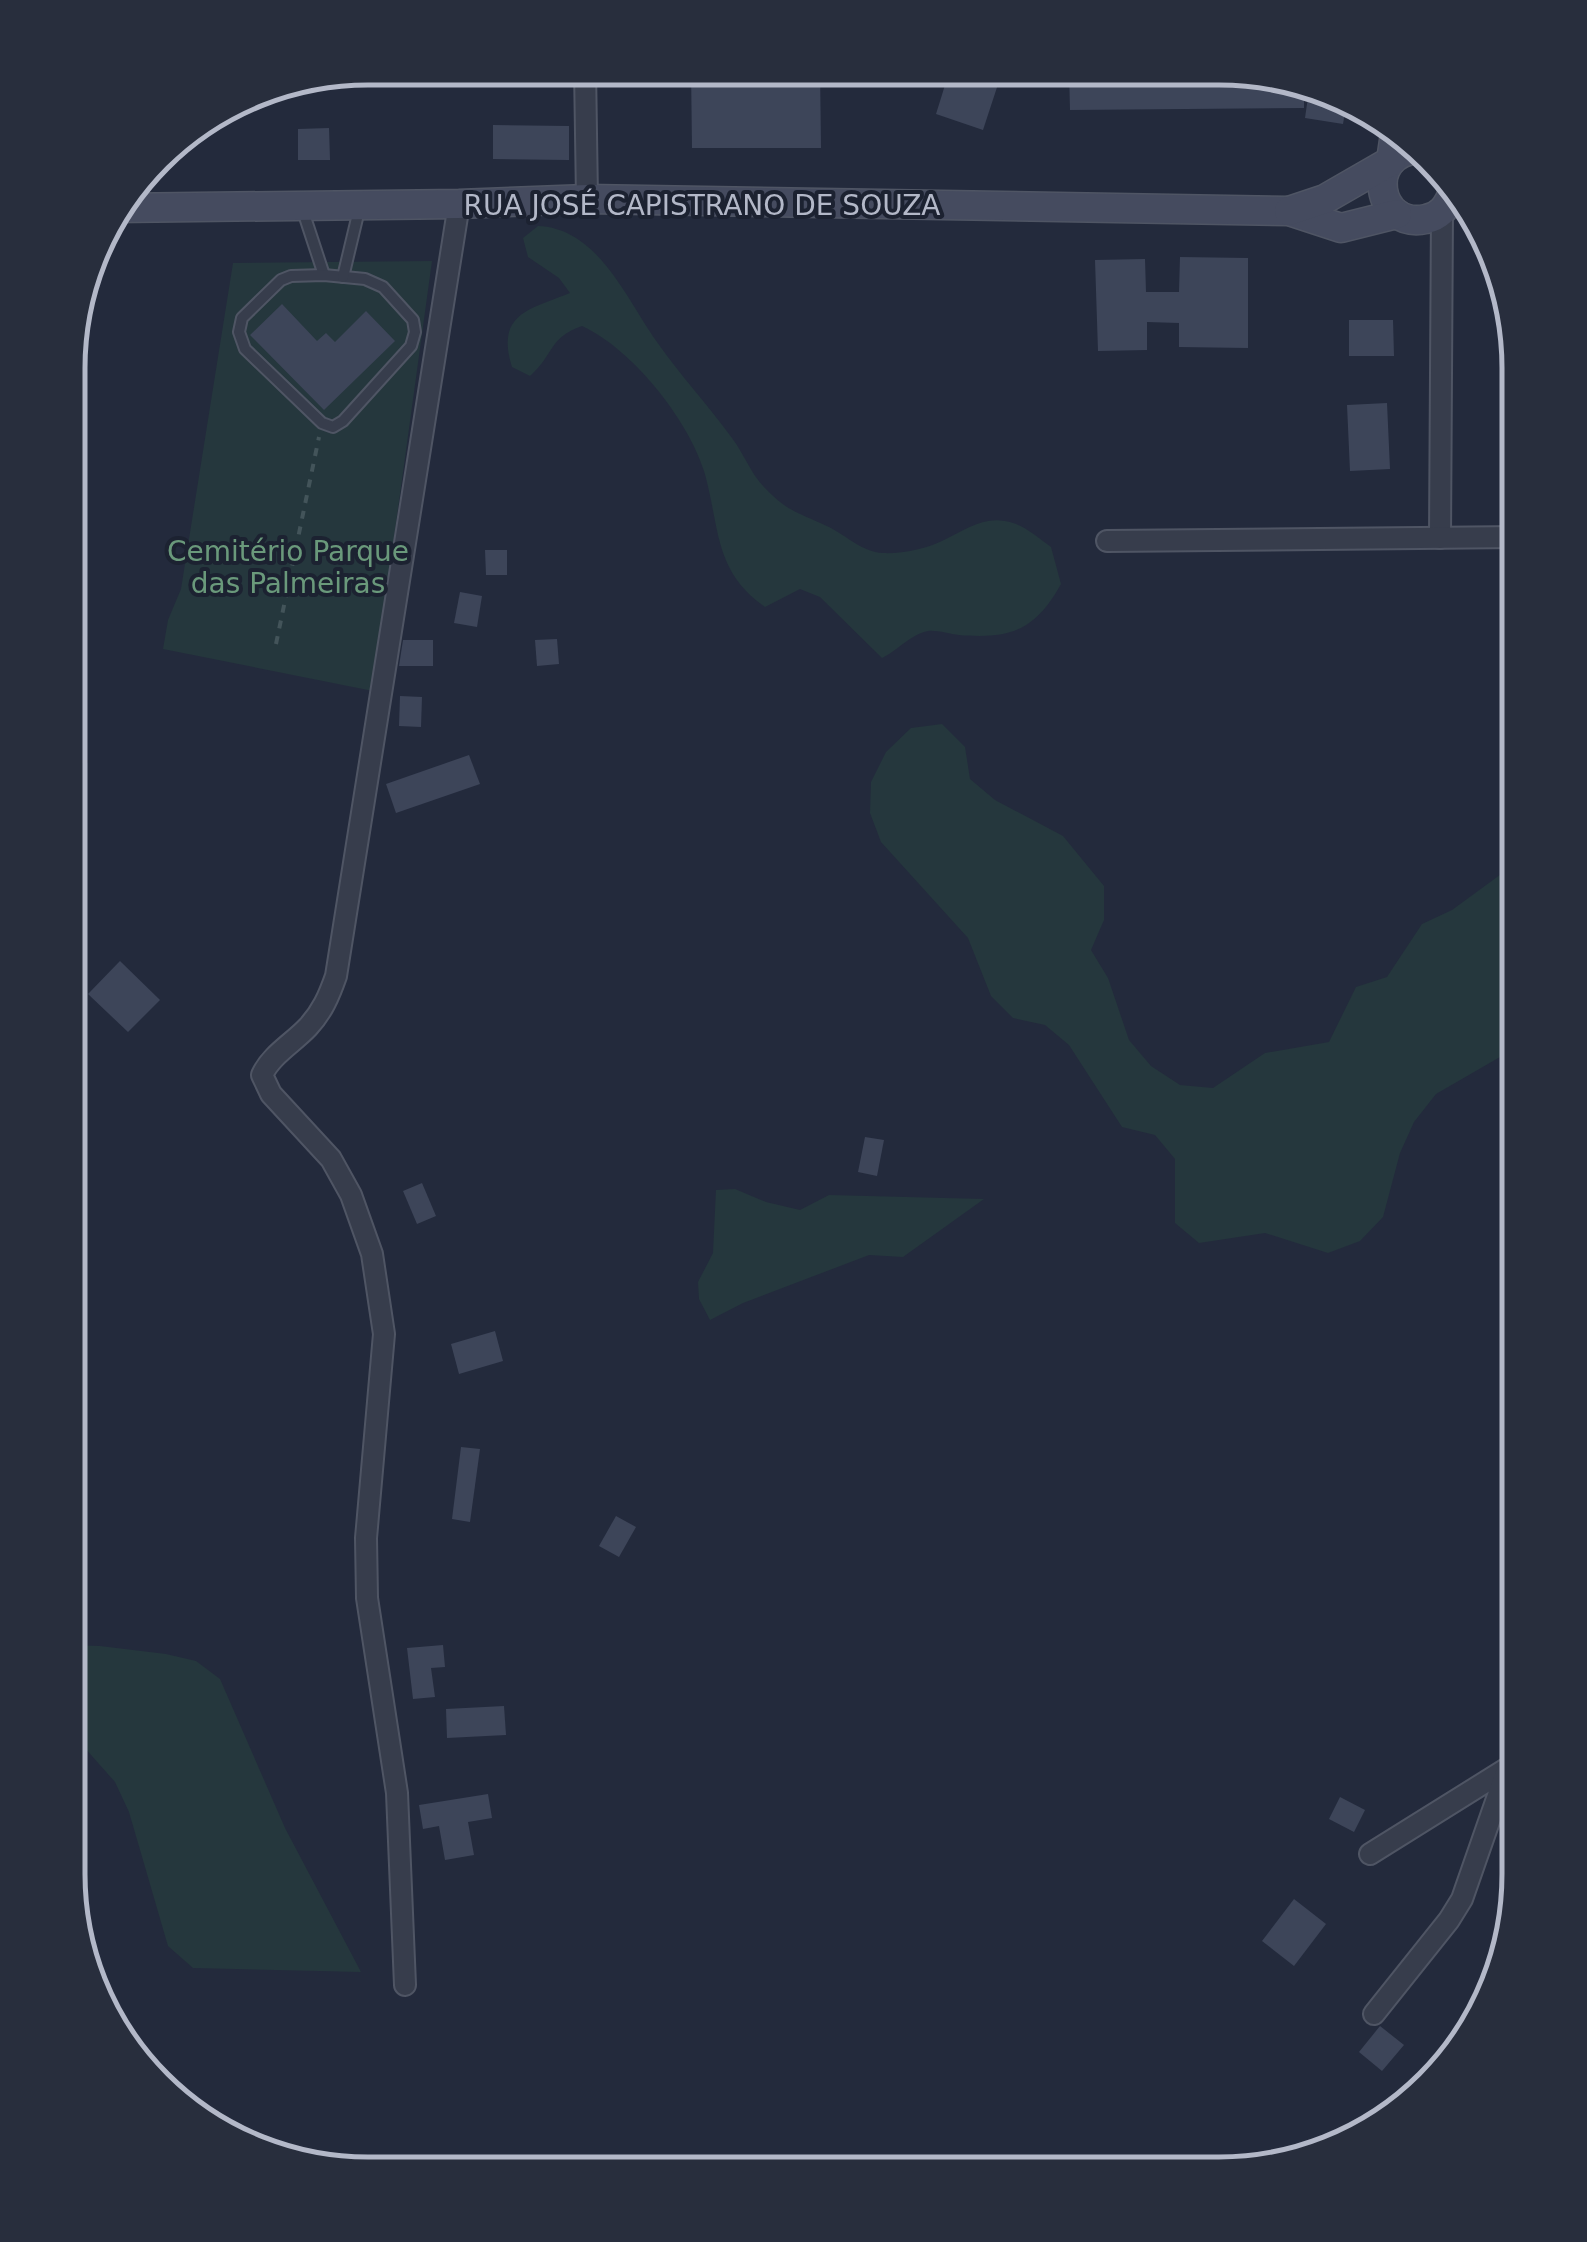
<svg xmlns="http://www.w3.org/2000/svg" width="1587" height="2242" font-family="'DejaVu Sans',sans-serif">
	<rect width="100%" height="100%" fill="#232a3c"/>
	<!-- green -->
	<g fill="#25373d">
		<path d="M538,226C598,228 627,300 657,342C680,375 708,405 732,438C744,454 751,474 765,488C789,513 800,513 829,527C847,536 862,552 883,553C901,554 926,549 942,541C966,530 985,514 1013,523C1026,527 1040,539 1051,547L1061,584C1035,631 1010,639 959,635C950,634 937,630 928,631C911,634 897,651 882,658L820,597L800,589L765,607C713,571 720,526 704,471C688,419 631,348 582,326C549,337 554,355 530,376L512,367C495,313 531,309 570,293L559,278L528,257L523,238Z"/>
		<polygon points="432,261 373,691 163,649 168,620 181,589 233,263"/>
		<polygon points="942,724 965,747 970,779 995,800 1063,836 1104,886 1104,920 1091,950 1108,978 1129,1040 1151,1066 1180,1085 1213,1088 1265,1053 1329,1042 1356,987 1387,977 1422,924 1452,910 1519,861 1519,1046 1436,1094 1414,1122 1400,1153 1383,1217 1360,1241 1328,1253 1265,1233 1199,1243 1175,1223 1175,1159 1155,1135 1122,1127 1069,1045 1045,1025 1013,1018 991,996 968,938 881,842 870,813 871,782 886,752 911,728"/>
		<polygon points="735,1189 766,1202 800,1210 829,1195 984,1199 903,1257 869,1255 743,1303 710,1320 699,1299 698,1282 713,1253 716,1190"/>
		<polygon points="68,1645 100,1646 166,1654 196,1661 220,1679 285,1828 361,1972 193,1968 168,1946 129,1812 115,1782 68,1729"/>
	</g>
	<!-- building -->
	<g fill="#3d4559">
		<polygon points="691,68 820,69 821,148 692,148"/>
		<polygon points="950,69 1003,69 983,130 936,114"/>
		<polygon points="1069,70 1258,70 1304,89 1304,108 1070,110"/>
		<polygon points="1308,97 1346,106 1343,124 1305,118"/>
		<polygon points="493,125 569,126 569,160 493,159"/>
		<polygon points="329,128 330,160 298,160 298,129"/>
		<polygon points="1180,257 1248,258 1248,348 1179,347 1179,323 1147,322 1147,350 1098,351 1095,260 1145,259 1146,292 1179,292"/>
		<polygon points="282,304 317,341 326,333 335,342 366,311 395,341 324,410 250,335"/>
		<polygon points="1349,320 1393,320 1394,356 1349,356"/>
		<polygon points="1387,403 1390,469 1350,471 1347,405"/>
		<polygon points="485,550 507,550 507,575 486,575"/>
		<polygon points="460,592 482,596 477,627 454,623"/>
		<polygon points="557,639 559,664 537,666 535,640"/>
		<polygon points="403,640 433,640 433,666 399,666"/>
		<polygon points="400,696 422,697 421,727 399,726"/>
		<polygon points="469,755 480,784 396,813 386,784"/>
		<polygon points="120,961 160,1000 128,1032 88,994"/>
		<polygon points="865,1137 884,1140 877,1176 858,1172"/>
		<polygon points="422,1183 436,1216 417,1224 403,1191"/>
		<polygon points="495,1331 503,1361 459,1374 451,1344"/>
		<polygon points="461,1447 480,1449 470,1522 452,1519"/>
		<polygon points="616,1516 636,1527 619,1557 599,1546"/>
		<polygon points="443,1645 445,1667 431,1668 435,1697 413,1699 407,1648"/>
		<polygon points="504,1706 506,1735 447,1738 446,1709"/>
		<polygon points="488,1794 492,1818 468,1822 474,1855 445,1860 439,1826 423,1829 419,1805"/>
		<polygon points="1340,1797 1365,1810 1354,1832 1329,1819"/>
		<polygon points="1294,1899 1326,1924 1294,1966 1262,1941"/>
		<polygon points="1380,2026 1404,2045 1382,2071 1359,2052"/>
	</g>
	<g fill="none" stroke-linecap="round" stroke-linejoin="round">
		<defs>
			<g id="lane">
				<polyline points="302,208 324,275"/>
				<polygon points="324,275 365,279 383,287 413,320 415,332 411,346 343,421 333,427 322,423 245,349 239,332 242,318 281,280 291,276"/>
				<polyline points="343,277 359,210"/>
			</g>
			<g id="street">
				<polyline points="585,68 587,199"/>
				<polyline points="1440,538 1442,211"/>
				<polyline points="1107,541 1519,537"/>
				<polyline points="1370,1854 1519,1761"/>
				<path d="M405,1985L397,1793L367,1598L366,1538L384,1334L372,1254L351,1195L331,1159L271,1094L262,1075C271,1055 293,1043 308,1027C322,1012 329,996 336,976L459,204"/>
				<polyline points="1374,2014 1449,1920 1462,1899 1507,1770"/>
			</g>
			<g id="secondary">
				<path d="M1418,149C1363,154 1377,230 1426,219C1441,216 1448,206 1453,192"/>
				<polyline points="116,208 459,204 587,199 1289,211 1341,228 1397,214"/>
				<polyline points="1289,211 1325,199 1391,161 1396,127"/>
			</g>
		</defs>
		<!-- lane casing -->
		<use href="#lane" stroke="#4f5564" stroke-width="14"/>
		<!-- street casing -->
		<use href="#street" stroke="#4f5564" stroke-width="24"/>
		<!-- secondary casing -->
		<use href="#secondary" stroke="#4f5564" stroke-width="31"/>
		<!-- path -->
		<polyline stroke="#43545a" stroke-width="4" stroke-dasharray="8 8" stroke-linecap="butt" points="276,644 319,437"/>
		<!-- lane -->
		<use href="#lane" stroke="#373d4c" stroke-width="10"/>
		<!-- street -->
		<use href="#street" stroke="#373d4c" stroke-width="20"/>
		<!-- secondary -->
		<use href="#secondary" stroke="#454b5f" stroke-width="28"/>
	</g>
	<g text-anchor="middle" stroke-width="8" stroke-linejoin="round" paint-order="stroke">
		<!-- street labels -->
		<g font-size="28" fill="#b3b8c8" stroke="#1c2231">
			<text x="702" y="215">RUA JOSÉ CAPISTRANO DE SOUZA</text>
		</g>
		<!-- park labels -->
		<g font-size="28" fill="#6a997b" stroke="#1c2231">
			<text x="288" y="561">Cemitério Parque<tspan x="288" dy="32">das Palmeiras</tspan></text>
		</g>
	</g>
	<!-- crop -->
	<path d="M0 0H1587V2242H0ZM368 85H1219A283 283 0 0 1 1502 368V1874A283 283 0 0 1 1219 2157H368A283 283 0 0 1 85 1874V368A283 283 0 0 1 368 85Z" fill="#282e3d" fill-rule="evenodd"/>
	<path fill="none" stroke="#b3b8c8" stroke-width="5" d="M368 85H1219A283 283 0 0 1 1502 368V1874A283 283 0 0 1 1219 2157H368A283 283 0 0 1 85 1874V368A283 283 0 0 1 368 85Z"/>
</svg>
